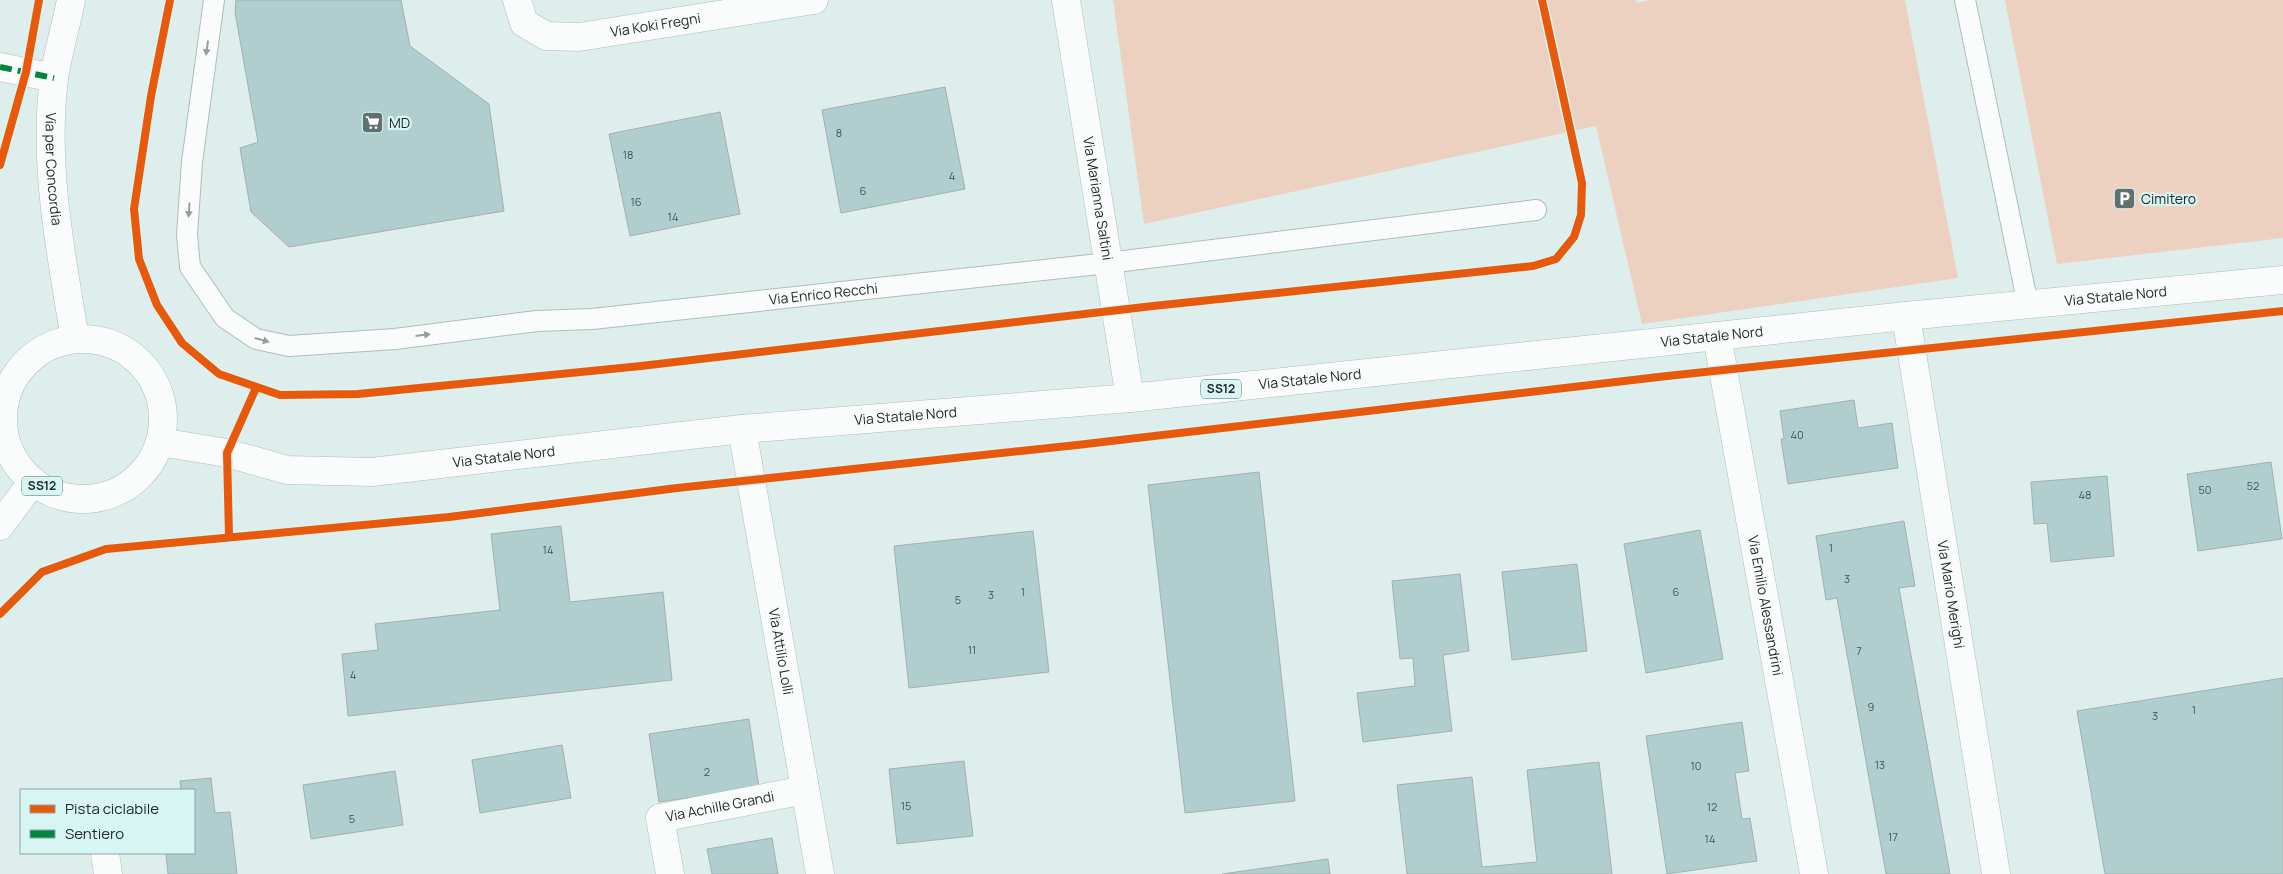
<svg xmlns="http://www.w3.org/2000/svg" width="2283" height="874" font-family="Manrope,sans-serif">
	<rect width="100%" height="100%" fill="#deeeed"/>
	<!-- green -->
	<g fill="#ecd0c0">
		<polygon points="1113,0 1636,0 1637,3 1650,0 1905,0 1958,278 1642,324 1596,126 1144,224"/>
		<polygon points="2005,0 2283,0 2283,238 2057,264"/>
	</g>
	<!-- building -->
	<g fill="#afcecd" stroke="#a4b0af">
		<polygon points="236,0 401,0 410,46 489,104 504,211 289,247 251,212 240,148 258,142 235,12"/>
		<polygon points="945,87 965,189 841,213 822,110"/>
		<polygon points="720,112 740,214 630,236 609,134"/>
		<polygon points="1854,400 1858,428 1892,423 1898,468 1788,484 1781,439 1784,439 1780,411"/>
		<polygon points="2271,462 2282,539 2198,551 2187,474"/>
		<polygon points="1259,472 1295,801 1185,813 1148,485"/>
		<polygon points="2107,476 2114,556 2051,562 2047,523 2034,524 2031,482"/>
		<polygon points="1904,521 1915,586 1899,588 1950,874 1886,874 1837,598 1826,600 1816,536"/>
		<polygon points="561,526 570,602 663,592 672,680 348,716 342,654 378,650 375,624 500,610 491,534"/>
		<polygon points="1700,530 1723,659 1646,673 1624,544"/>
		<polygon points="1033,531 1049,672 909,688 894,546"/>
		<polygon points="1577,564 1587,651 1512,660 1502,572"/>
		<polygon points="1460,574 1469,651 1443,655 1452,731 1363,742 1357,693 1415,686 1413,658 1400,659 1392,581"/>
		<polygon points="2283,678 2283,874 2105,874 2077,711"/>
		<polygon points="749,719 759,788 659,802 649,734"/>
		<polygon points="1742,722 1749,771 1735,773 1742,819 1750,818 1757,861 1667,874 1646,736"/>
		<polygon points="562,745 571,798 480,813 472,760"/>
		<polygon points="964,761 973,836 897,844 889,769"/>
		<polygon points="1599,762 1612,874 1407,874 1397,785 1472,777 1482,867 1537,862 1527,770"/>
		<polygon points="395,771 403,825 311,839 303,785"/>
		<polygon points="211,778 215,813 230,812 237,874 168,874 166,854 194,853 194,790 181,790 180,781"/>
		<polygon points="772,838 778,874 712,874 707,849"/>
		<polygon points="1328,859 1330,874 1222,874"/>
	</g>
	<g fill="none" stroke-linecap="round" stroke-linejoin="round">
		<defs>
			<g id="service">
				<path id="s1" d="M214,0L192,162L187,235L190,267L225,318L256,339L289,346L395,339L537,321L592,319L1108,263L1536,210"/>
				<polyline points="1965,0 2028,305"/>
			</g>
			<g id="minor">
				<path id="s2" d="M517,0L524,23L546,36L579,37L814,0"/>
				<path id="s3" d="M1066,0L1130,398"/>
				<polyline points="0,67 54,78"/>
				<path id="s4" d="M1906,316L1996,874"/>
				<path id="s5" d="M1717,336L1814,874"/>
				<path id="s6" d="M742,429L820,874"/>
				<polyline points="105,853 108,874"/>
				<path id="s7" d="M670,874L660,818L805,790"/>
			</g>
			<polyline id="secondary" points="0,526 33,481"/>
			<g id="primary">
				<path id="s8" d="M71,0C66,26 58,52 54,78C43,166 61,253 75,339"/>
				<circle cx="83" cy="419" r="80"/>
				<path id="s9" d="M160,442L227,453L287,470L372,472L742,429L1130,398L1906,316L2283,280"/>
			</g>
		</defs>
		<!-- service casing -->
		<use href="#service" stroke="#b0bcbc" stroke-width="22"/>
		<!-- minor casing -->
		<use href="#minor" stroke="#b0bcbc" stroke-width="29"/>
		<!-- secondary casing -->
		<use href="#secondary" stroke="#b0bcbc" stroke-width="29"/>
		<!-- primary casing -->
		<use href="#primary" stroke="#b0bcbc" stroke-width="29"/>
		<!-- service -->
		<use href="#service" stroke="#fafcfc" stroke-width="20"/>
		<!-- minor -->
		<use href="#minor" stroke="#fafcfc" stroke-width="28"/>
		<!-- secondary -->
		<use href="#secondary" stroke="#fafcfc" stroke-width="28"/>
		<!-- primary -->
		<use href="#primary" stroke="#fafcfc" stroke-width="28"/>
		<!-- quiet -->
		<polyline stroke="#00873e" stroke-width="6" stroke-dasharray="12 6" stroke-linecap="butt" points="0,67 54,78"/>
		<defs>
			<g id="cycleway">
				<polyline points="170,0 151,96 134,209 139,259 157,305 182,343 219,374 280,395 358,394 641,366 1153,306 1533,266 1556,259 1574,237 1581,215 1582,183 1542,0"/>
				<polyline points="0,165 26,72 39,0"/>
				<polyline points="229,536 227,453 256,388"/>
				<polyline points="0,614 42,572 106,549 449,517 677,488 1077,445 1667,376 2283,311"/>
			</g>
		</defs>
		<!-- cycleway casing -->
		<use href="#cycleway" stroke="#d7f5f3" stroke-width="11"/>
		<!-- cycleway -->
		<use href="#cycleway" stroke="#e8590c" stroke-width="8"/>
	</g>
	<!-- one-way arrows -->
	<defs><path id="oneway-solid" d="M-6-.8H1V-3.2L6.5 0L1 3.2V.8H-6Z" transform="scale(1.25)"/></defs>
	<g fill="#989e9e">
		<use href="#oneway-solid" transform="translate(207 48) rotate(98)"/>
		<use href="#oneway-solid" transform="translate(189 210) rotate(94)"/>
		<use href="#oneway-solid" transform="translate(423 335) rotate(-7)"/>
		<use href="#oneway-solid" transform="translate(262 340) rotate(16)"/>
	</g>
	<!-- icons -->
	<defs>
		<symbol id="supermarket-square" viewBox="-11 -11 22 22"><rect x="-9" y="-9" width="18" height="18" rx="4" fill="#626f6f" stroke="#d7f5f3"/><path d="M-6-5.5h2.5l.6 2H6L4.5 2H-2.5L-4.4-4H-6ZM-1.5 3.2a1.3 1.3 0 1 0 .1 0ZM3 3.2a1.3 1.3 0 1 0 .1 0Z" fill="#fff"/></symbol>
		<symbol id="parking-square" viewBox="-11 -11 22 22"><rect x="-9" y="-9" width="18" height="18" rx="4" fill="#626f6f" stroke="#d7f5f3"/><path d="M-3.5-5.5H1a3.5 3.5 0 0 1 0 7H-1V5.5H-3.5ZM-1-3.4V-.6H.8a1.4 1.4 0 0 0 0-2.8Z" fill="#fff"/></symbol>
	</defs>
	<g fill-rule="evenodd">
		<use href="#supermarket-square" x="360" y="110" width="25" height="25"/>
		<use href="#parking-square" x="2112" y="186" width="25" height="25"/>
	</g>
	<g text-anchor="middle" stroke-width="4.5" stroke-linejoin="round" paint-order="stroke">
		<!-- number labels -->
		<g font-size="11" fill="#445454">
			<text x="839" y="137">8</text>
			<text x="628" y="159">18</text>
			<text x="952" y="180">4</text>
			<text x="863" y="195">6</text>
			<text x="636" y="206">16</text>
			<text x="673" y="221">14</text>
			<text x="1797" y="439">40</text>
			<text x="2253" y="490">52</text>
			<text x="2205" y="494">50</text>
			<text x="2085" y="499">48</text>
			<text x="1831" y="552">1</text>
			<text x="548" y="554">14</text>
			<text x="1847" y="583">3</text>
			<text x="1023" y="596">1</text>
			<text x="1676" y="596">6</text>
			<text x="991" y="599">3</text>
			<text x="958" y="604">5</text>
			<text x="972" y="654">11</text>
			<text x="1859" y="655">7</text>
			<text x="353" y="679">4</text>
			<text x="1871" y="711">9</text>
			<text x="2194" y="714">1</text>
			<text x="2155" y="720">3</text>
			<text x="1880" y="769">13</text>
			<text x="1696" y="770">10</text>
			<text x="707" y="776">2</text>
			<text x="906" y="810">15</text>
			<text x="1712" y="811">12</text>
			<text x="352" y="823">5</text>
			<text x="1893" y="841">17</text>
			<text x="1710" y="843">14</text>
		</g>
		<!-- shield labels -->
		<g fill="#d7f5f3" stroke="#576867" stroke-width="1">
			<rect x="1201" y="379.5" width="40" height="19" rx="4"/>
			<rect x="22" y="476.5" width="40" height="19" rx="4"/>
		</g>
		<g font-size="12" font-weight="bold" fill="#202b2b">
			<text x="1221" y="393">SS12</text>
			<text x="42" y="490">SS12</text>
		</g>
		<!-- street labels -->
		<g font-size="14" fill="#202b2b" stroke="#d7f5f3">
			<text dy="5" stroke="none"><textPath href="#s2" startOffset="160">Via Koki Fregni</textPath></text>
			<text dy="5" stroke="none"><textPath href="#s8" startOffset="171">Via per Concordia</textPath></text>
			<text dy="5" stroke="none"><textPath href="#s3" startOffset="201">Via Marianna Saltini</textPath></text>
			<text dy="5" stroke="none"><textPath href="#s1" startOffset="939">Via Enrico Recchi</textPath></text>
			<text dy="5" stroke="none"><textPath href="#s9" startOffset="1968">Via Statale Nord</textPath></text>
			<text dy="5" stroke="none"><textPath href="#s9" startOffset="1562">Via Statale Nord</textPath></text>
			<text dy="5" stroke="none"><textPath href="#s9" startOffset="1158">Via Statale Nord</textPath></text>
			<text dy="5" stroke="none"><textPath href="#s9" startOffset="752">Via Statale Nord</textPath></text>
			<text dy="5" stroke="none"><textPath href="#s9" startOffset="348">Via Statale Nord</textPath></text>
			<text dy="5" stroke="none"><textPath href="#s4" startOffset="282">Via Mario Merighi</textPath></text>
			<text dy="5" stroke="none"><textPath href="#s5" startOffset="274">Via Emilio Alessandrini</textPath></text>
			<text dy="5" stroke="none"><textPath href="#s6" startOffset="226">Via Attilio Lolli</textPath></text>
			<text dy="5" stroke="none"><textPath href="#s7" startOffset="118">Via Achille Grandi</textPath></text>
		</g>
		<!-- poi labels -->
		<g font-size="14" fill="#202b2b" stroke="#d7f5f3" text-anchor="start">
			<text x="389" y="128">MD</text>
			<text x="2141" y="204">Cimitero</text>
		</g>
	</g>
	<!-- legend -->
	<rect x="20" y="789" width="175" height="65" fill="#d7f5f3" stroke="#8ea4a3"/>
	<rect x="30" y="805" width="25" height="8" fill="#e8590c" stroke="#8ea4a3"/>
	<text x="65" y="814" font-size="15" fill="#202b2b">Pista ciclabile</text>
	<rect x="30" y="830" width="25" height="8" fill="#00873e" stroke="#8ea4a3"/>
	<text x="65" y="839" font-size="15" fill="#202b2b">Sentiero</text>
</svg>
